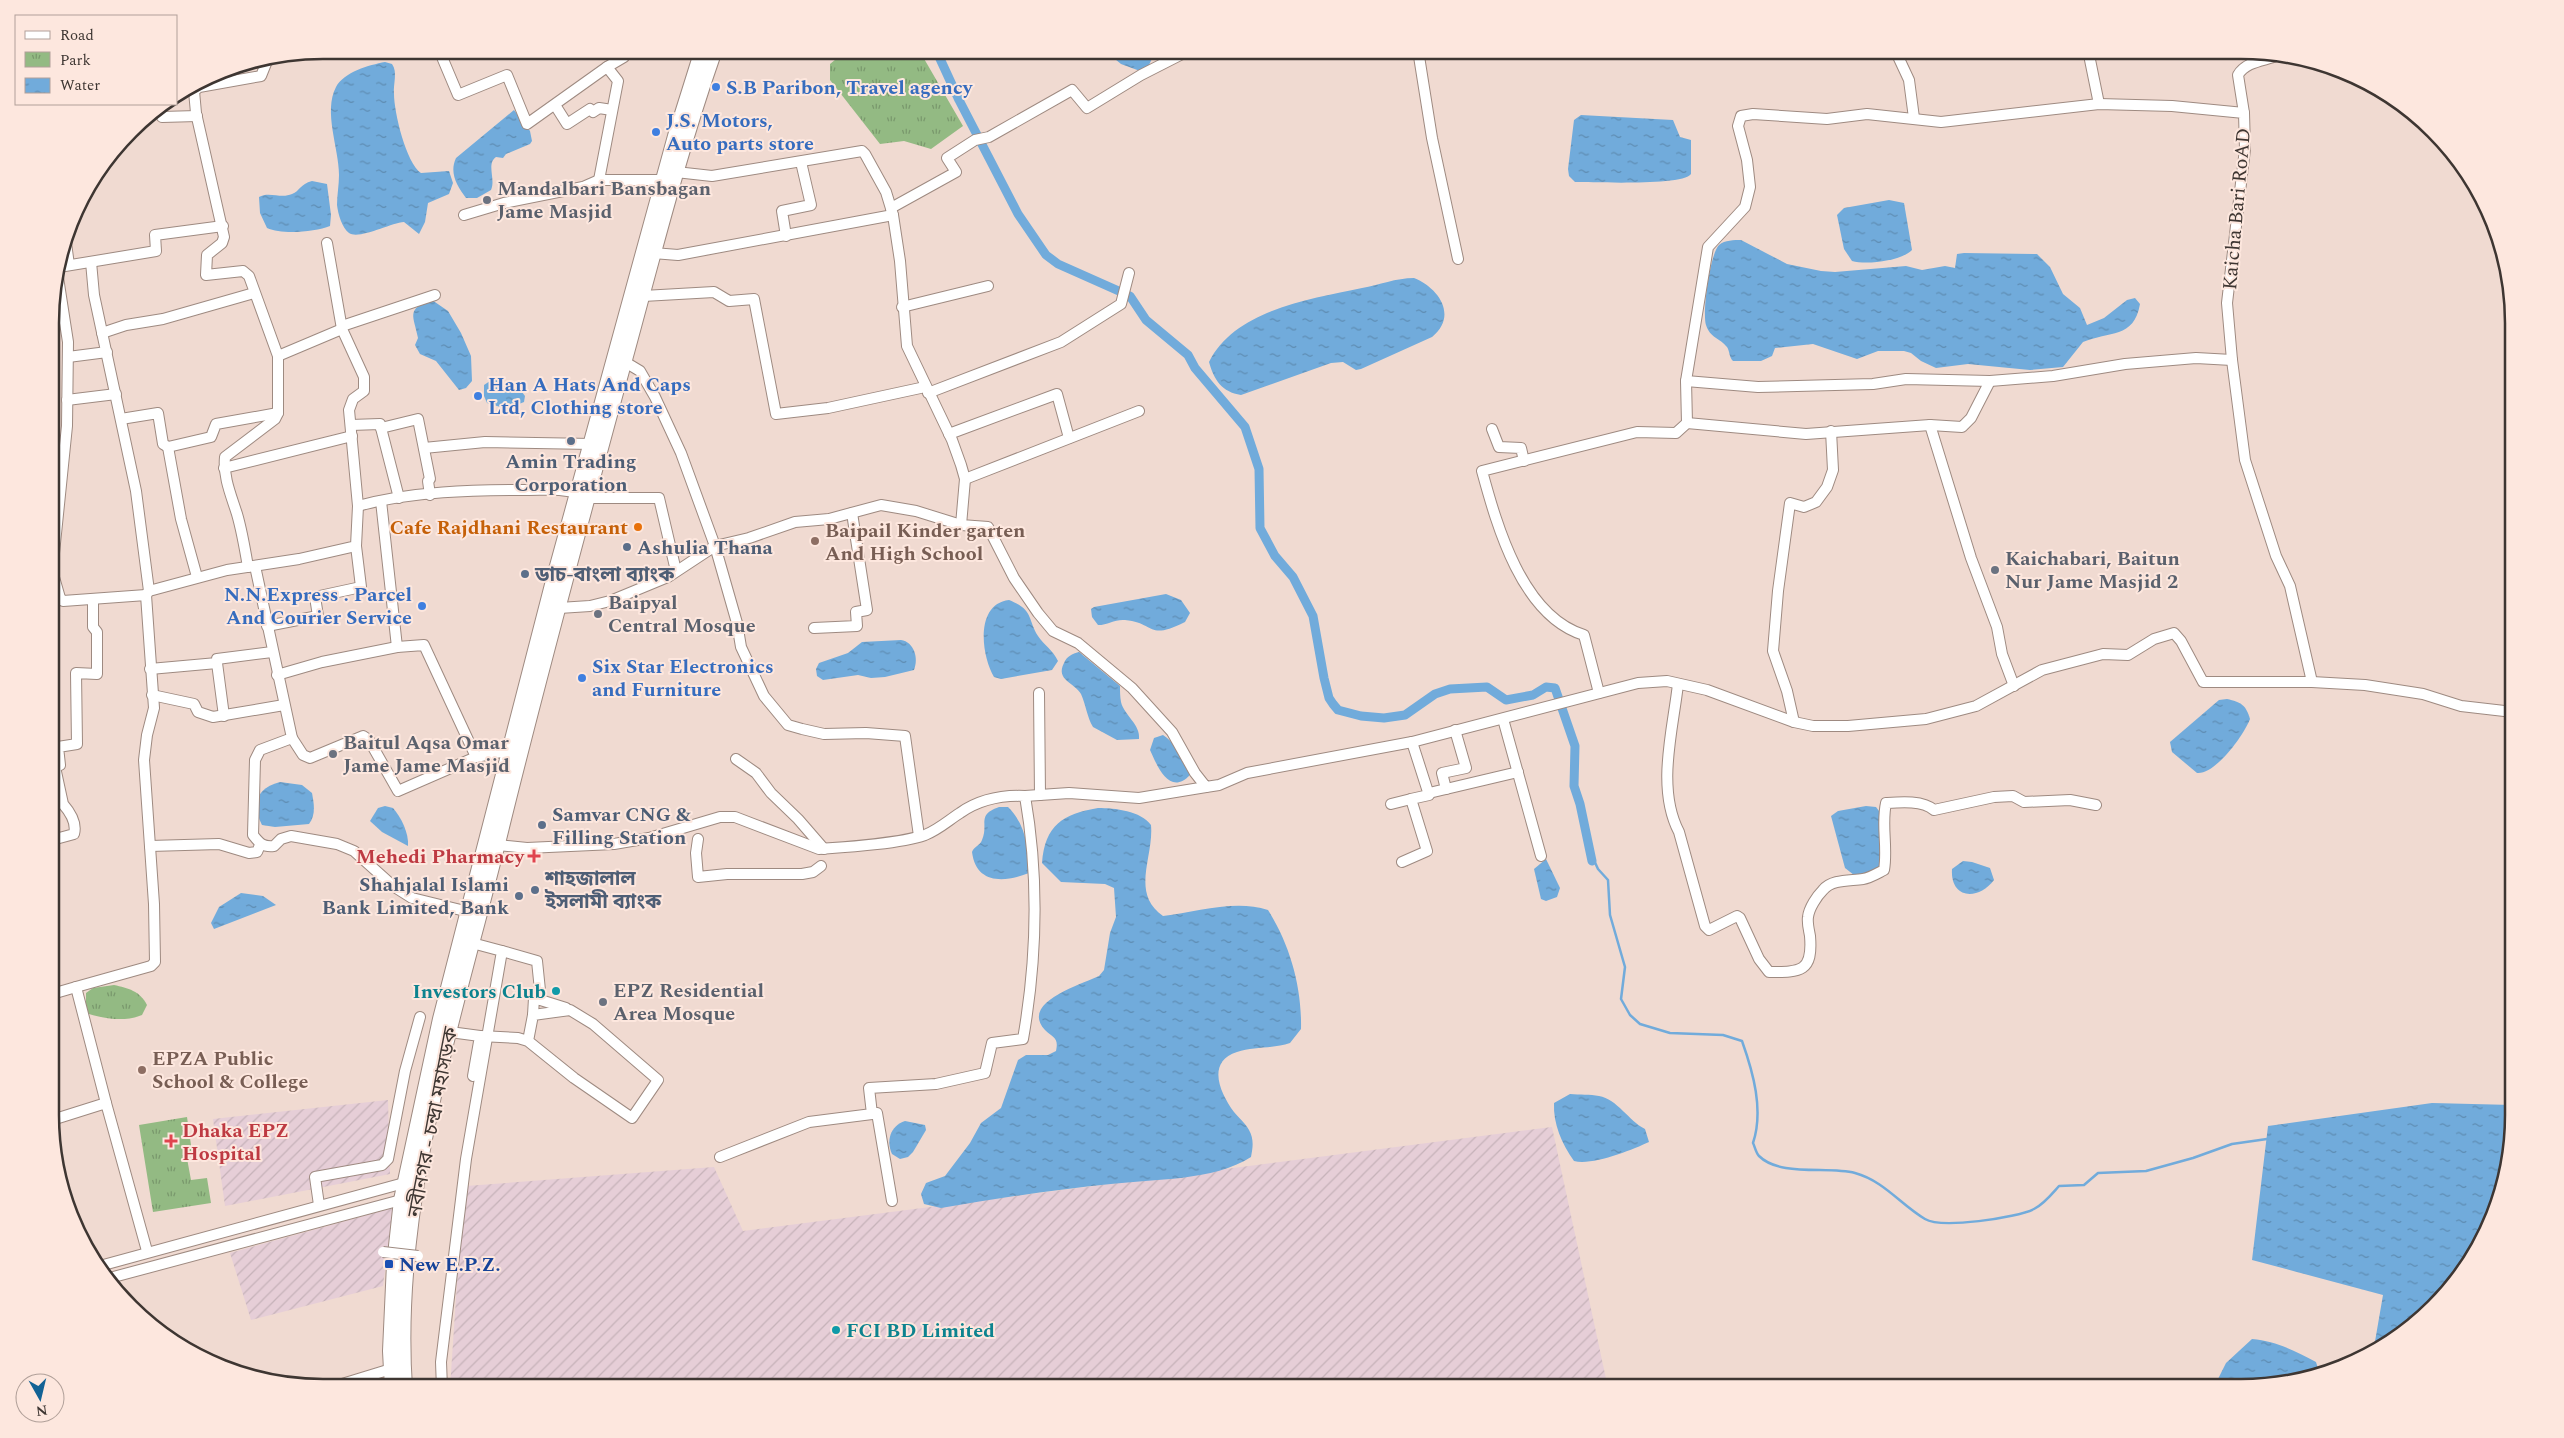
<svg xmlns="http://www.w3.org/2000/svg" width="2564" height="1438" font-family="Spectral,'Noto Sans Bengali',serif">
	<defs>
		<pattern id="industrial-furrows" width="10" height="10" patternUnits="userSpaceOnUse" patternTransform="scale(1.25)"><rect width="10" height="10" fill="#e6ced7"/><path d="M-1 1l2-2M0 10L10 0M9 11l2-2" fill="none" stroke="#c6b2b9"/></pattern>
		<pattern id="park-tufts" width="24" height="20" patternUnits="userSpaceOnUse" patternTransform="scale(1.25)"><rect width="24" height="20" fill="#93ba83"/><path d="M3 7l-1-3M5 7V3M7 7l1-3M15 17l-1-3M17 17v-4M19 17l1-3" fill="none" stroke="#79986c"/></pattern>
		<pattern id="water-ripples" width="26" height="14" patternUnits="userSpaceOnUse" patternTransform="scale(1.25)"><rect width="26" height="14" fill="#71abdb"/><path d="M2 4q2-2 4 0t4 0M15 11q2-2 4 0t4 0" fill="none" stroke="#5e8cb2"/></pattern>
	</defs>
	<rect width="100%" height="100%" fill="#f0dad1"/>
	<!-- industrial -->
	<g fill="url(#industrial-furrows)">
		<polygon points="388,1100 390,1174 225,1206 213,1119"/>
		<polygon points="1552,1127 1608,1388 450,1388 460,1238 466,1186 714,1167 743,1231"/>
		<polygon points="393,1208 383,1286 251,1320 230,1253"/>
	</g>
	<!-- park -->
	<g fill="url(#park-tufts)">
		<polygon points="847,50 919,50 963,126 931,149 904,141 880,144 830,80 830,64"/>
		<path d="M114,985C128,988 140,991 147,1005L142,1015C125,1022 106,1019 89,1014L86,1010V993L93,988Z"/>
		<polygon points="187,1117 192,1152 186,1153 191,1180 207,1178 211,1203 153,1212 139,1125"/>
	</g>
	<!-- water -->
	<g fill="url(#water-ripples)">
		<polygon points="1104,50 1156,50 1149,65 1140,71 1121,64"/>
		<path d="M385,62L392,64C398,72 393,84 394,94C394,112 406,163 421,173L449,171L453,183L449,194L428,203L425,222L419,234L404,222C390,223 359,240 349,233C342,228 338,214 337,205C337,195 339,185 339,175C339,148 323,112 336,87C344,72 369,65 385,62Z"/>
		<path d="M514,110L530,131L532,141L530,144L506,154L503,158L496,157C486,164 496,179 491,190L477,198H466C457,186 449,173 456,158Z"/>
		<path d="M1581,115L1673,120L1680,137L1691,140V174C1683,186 1593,182 1575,182L1569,176L1568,169L1574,120Z"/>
		<path d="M312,181L327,184L331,215L330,226C315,232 282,235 267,228L260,213L259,197C269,191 281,199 292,194C300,191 300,184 312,181Z"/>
		<path d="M1889,200L1904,203L1912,250C1901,261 1867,265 1852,261L1844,249L1837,215L1844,208Z"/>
		<path d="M1741,240L1787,264L1821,271L1835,272L1906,266L1922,270L1945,266L1955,268L1957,254L1964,253L2037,254L2050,267L2063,294L2080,308L2087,325L2104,318L2127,300L2135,298L2140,304C2134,339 2109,331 2083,342L2063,367L2030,370L1968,364L1936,368L1921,361L1911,353L1904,351H1878L1857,359L1813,344L1775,348L1772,356L1761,361H1733C1729,357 1730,352 1727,347C1720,338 1710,338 1706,325C1702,313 1710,254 1719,245C1725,240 1734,240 1741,240Z"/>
		<path d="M1414,278C1439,288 1458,316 1432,337L1361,369L1356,370L1343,362L1331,363L1241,395C1222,392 1214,380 1209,362C1235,310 1310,299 1362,288C1379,285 1396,278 1414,278Z"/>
		<path d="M432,300L448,311L461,333L471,356L472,381L466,388L459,390L436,361L420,354L415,345L418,338C414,316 405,309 432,300Z"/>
		<polygon points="493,379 519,388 525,396 524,402 507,409 487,403 484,396 484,385"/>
		<path d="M1166,594L1181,600L1190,613L1185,622C1147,641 1156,623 1125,620C1115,619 1108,625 1098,625L1092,617L1091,609L1094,607Z"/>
		<path d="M1009,600C1034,610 1027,618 1038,636C1044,645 1053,650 1058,661L1052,670L1001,679L994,677C981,655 975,604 1009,600Z"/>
		<path d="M901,640C914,642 919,658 914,670L885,677L871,678L858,675L823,680L817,676L816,669L819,663L848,653L862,642Z"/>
		<path d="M1079,652L1120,686C1120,691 1120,697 1121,702C1124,715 1141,725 1139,739L1117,740L1093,727C1087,717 1086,705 1081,694C1075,683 1055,680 1064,663C1067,656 1072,654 1079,652Z"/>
		<path d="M2227,699C2241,702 2246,705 2250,719C2244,735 2215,775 2197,773L2172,752L2170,742L2219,700Z"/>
		<path d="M1163,735C1177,744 1183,760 1190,775C1170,796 1158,768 1150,750L1154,738Z"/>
		<path d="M280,782L302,785L312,793C314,804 316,815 309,824L275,827L262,825C251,803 257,788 280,782Z"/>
		<path d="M385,806L393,808C401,817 409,833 408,846L382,832L370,821L378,808Z"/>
		<polygon points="1866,806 1876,807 1882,815 1881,866 1872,873 1854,875 1845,868 1831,816 1838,811"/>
		<path d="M999,807H1008C1027,826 1028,848 1029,873C1004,883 976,884 972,852C974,846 980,846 982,840C989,824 976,815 999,807Z"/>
		<path d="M1098,808C1115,808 1141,811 1151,825C1154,857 1130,893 1163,916C1197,912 1235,899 1268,910C1290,945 1302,987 1301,1029L1290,1043C1273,1049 1254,1046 1237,1052C1206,1062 1220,1093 1234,1112C1239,1118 1246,1124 1249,1130C1254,1139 1253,1147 1251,1157C1214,1181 1153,1179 1111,1184C1054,1190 997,1198 941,1208L924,1204L921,1194L926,1183L945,1176L970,1143L981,1123L1001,1108L1018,1060L1026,1055H1048L1056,1051C1059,1037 1053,1038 1045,1030C1019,1002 1083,984 1099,976L1104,970L1110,933L1116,917L1114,888L1105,884L1061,882L1042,863C1045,825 1063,814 1098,808Z"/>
		<polygon points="1546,859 1560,888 1557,897 1546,901 1541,899 1534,869"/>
		<path d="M1963,861L1972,862L1990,868L1994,880C1978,901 1950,899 1952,869Z"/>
		<polygon points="241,893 263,896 276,905 214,929 211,923 219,907"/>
		<path d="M1570,1094C1580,1095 1590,1094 1599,1096C1617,1099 1629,1121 1645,1129L1649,1142C1632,1150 1592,1166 1574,1161C1562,1144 1553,1124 1554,1103Z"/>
		<polygon points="2432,1103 2513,1105 2513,1133 2505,1186 2478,1251 2434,1308 2373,1353 2383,1295 2252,1260 2268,1126"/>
		<path d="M905,1121L925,1125L926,1130L913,1152L908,1157L900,1159L892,1154C886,1141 890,1126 905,1121Z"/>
		<path d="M2252,1339C2276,1341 2295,1351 2316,1362L2320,1375L2259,1387H2214L2226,1363Z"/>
	</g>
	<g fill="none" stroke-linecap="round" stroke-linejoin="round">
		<!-- stream -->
		<path stroke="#71abdb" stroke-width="2.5" d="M1586,843L1598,869L1608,880L1610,915L1625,967L1621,999L1630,1015L1640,1024L1670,1033L1723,1035L1742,1041C1753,1072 1764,1110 1753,1143C1755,1147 1756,1153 1759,1156C1780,1177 1828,1166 1855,1173C1884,1181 1900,1204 1925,1219C1941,1229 2016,1218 2034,1209C2044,1204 2051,1195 2059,1186L2084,1185L2098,1173L2146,1171L2193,1158L2232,1144L2267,1139"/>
		<!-- canal -->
		<polyline stroke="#71abdb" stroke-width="9" points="936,50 959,100 1018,214 1046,255 1058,264 1130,296 1146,320 1188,355 1195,368 1245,427 1259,469 1260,528 1275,556 1293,577 1313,616 1324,678 1329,698 1333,704 1338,710 1361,716 1384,718 1405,715 1435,694 1450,689 1487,687 1506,700 1533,695 1546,687 1555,688 1575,746 1574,786 1580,804 1592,861"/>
		<defs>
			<g id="minor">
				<polyline points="439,50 458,95 507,75 527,124 607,67 618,81 599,180 663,180"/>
				<polyline points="1418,50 1432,138 1458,259"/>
				<polyline points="1895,50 1909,80 1914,118"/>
				<polyline points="2088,50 2099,104"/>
				<polyline points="607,67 624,57"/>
				<polyline points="555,105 567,124 590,109 593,112 599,108 612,110"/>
				<path d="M2244,113L2238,75C2246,61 2265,61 2279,55"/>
				<polyline points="162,117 197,116"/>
				<polyline points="676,172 712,176 862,151 865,154 886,192 893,215 900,261 907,346 952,440 961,465 965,479 961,525 988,527 1014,578 1038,613 1053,631 1078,643 1132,688 1172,732 1195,773 1206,787 1219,785 1247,773 1412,742 1638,683 1667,681 1707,690 1794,722 1813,726 1848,726 1926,719 1976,706 2042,670 2103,654 2128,655 2154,639 2174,633 2181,641 2203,682 2312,682 2365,685 2423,694 2461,706 2513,712"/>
				<polyline points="891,208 956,172 947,158 975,140 989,137 1072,90 1087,108 1141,75 1190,50"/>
				<polyline points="464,215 504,203 583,187 599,180"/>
				<polyline points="786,236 782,211 811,205 801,162"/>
				<polyline points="66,243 69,265"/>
				<polyline points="327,243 342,329"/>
				<polyline points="653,253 678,255 893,215"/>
				<polyline points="91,262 94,295 136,491 149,591"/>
				<polyline points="59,267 156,251 155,235 223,226"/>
				<polyline points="57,271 68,342 67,426 53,563 53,574 60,598 63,601 146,595 154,708 147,735 144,760 154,904 155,962 151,966 76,987"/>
				<polyline points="643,296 714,292 729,301 754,299 776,414 828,408 925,387"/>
				<polyline points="902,307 988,286"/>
				<polyline points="342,326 435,295"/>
				<polyline points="102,333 126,325 163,319 254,293"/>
				<polyline points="68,357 107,352"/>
				<polyline points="625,362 640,371 655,397 681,453 715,546 737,623 741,647 764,696 788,725 802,729 824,734 866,733 905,736 919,836"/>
				<polyline points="1686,381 1758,387 1873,384 1906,379 1990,381 2053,376 2125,364 2196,358 2232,360"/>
				<polyline points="928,393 1061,342 1121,304 1129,273"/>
				<polyline points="67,400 116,394"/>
				<polyline points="121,419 158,413 163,444 168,447"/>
				<polyline points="1687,423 1806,434 1930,425 1962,427 1971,418 1990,381"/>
				<polyline points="351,425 380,424 399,498"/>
				<polyline points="1930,425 1971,558 1997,627 2002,654 2014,686"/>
				<polyline points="381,428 418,419 430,479 428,481 430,495"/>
				<polyline points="1492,429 1499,447 1521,448 1524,461"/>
				<polyline points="949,434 1057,394 1069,438"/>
				<polyline points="424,448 485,442 592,444"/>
				<polyline points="224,468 352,436"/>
				<polyline points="965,479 1139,411"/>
				<polyline points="588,498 659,498 676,571"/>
				<polyline points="381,501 397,647"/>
				<path d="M358,506C412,491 473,490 529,490C546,490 563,488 579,494"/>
				<path d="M255,566L292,738L260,750L255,760L253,835C260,844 263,847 274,846L281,839L291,836L337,844L354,851L393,886L412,898L469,912"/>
				<path d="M248,567C245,549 242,531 237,514C231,495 223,477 225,457L275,419L278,413V356"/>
				<polyline points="197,577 181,519 168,447 211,437 216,424 278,413"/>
				<polyline points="146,595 149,591 227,570 299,559 356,546 358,506 349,410 353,399 364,391 364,377 342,329 278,356 249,276 243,271 206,275 207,255 222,243 224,237 196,113 194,91 199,87 261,76 267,61"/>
				<polyline points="559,608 590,606 610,601 668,577 715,546 749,538 795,522 829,519 881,505 916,511 961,525"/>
				<polyline points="267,626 318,616 315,597 361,587 356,546"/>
				<polyline points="814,628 857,626 856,612 867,610 852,513"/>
				<polyline points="217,663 224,716"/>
				<polyline points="150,669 217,663 217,659 272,652"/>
				<polyline points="277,675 322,662 397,647 424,645 476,757 511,750"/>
				<path d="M1678,684C1673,730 1656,788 1679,832L1705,926L1709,930L1737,916L1740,918L1759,959L1769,972C1801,972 1813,972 1810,936C1809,930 1807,923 1808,917C1809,908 1817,896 1823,890C1832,879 1850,881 1863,879C1870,878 1878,873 1884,870C1888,847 1881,825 1886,803C1900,802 1923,800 1934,810L1994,797L2013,796L2024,802L2070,800L2096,805"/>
				<polyline points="1039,693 1040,795"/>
				<path d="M1599,693L1584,635C1522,616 1497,526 1482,471L1637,432L1676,433L1687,423L1686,381L1708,247L1745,207L1750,187L1747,160L1738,126L1741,116L1753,114L1827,119L1867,114L1941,122L2099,104L2172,106L2244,113L2245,149L2227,303L2232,360L2245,460L2276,556L2290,586L2312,682"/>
				<polyline points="152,695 194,704 198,712 213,717 284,705"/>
				<polyline points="1503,719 1541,856"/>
				<polyline points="1794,722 1787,691 1773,651 1778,591 1790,503 1804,507 1816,502 1827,487 1833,470 1831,431"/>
				<polyline points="292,738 303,755 310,758 363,736 369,740 398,791 476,757"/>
				<polyline points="736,759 756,773 771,793 798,819 824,849"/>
				<polyline points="52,768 60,765 58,747 77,744 76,673 97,674 97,632 93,627 93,599"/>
				<polyline points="1446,789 1518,772"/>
				<polyline points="1429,793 1446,789 1442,773 1466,768 1455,730"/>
				<polyline points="1025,796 1069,793 1139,798 1206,787"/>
				<polyline points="1391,804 1411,799"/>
				<polyline points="698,839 696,853 698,877 727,874 802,874 813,872 821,866"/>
				<path d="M52,840L74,834C77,823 70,812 63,804L55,767"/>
				<path d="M498,845L527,848L614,844L649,838L720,817H735L819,849C847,847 898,844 925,835C938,830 949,820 960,813C980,799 1002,795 1025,796C1039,877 1037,959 1023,1039L992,1043L985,1073L936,1084L869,1088L872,1114L809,1122L720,1157"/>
				<polyline points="150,846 219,844 249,853 257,852 260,845"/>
				<polyline points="1402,862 1427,851 1411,799 1429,795 1412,742"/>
				<polyline points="502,951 537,961 541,1000"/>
				<polyline points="52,994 76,987 106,1103"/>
				<polyline points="533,1015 534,998 566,1008"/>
				<polyline points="450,1032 480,1036 473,1076"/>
				<polyline points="480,1036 518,1038 528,1041 574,1078 632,1118 658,1080 593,1024 570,1010 533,1015 528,1041"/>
				<polyline points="872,1114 877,1113 892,1201"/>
				<polyline points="52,1120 106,1103 147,1251"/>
				<polyline points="319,1205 315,1177 382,1165 388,1159 405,1071 420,1017"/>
				<polyline points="96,1267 404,1183"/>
				<polyline points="106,1279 401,1200"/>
				<polyline points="329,1388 391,1369"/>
				<polyline points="442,1388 441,1362 466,1159 502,951 472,943"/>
			</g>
			<g id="highway">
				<polyline points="392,1388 390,1351 394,1264 401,1200 440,1019 554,577 675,136 702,50"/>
				<path d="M405,1388C392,1199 457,1012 501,831C540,672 583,514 626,356C654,253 680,150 715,50"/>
			</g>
		</defs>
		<!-- minor casing -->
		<use href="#minor" stroke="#9e8a81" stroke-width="12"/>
		<!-- highway casing -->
		<use href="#highway" stroke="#9e8a81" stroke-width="16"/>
		<!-- minor -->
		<use href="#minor" stroke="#fff" stroke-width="10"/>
		<!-- highway -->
		<use href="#highway" stroke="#fff" stroke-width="14"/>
		<defs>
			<polyline id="minor-bridge" points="383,1252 418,1256"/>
		</defs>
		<!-- minor-bridge casing -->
		<use href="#minor-bridge" stroke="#9e8a81" stroke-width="12" stroke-linecap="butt"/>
		<!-- minor-bridge -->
		<use href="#minor-bridge" stroke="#fff" stroke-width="10"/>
	</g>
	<!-- markers -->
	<g fill="#3f7fe0" stroke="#fde7de" stroke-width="2">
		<circle cx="716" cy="87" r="5"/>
		<circle cx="656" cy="132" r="5"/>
		<circle cx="478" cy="396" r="5"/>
		<circle cx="422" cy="606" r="5"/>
		<circle cx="582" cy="678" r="5"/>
	</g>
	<g fill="#6b7280" stroke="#fde7de" stroke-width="2">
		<circle cx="487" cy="200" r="5"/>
		<circle cx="1995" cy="570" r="5"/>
		<circle cx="598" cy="614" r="5"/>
		<circle cx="333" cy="754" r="5"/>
		<circle cx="603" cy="1002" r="5"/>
	</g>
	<g fill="#5c6f8a" stroke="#fde7de" stroke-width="2">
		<circle cx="571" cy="441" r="5"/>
		<circle cx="627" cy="547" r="5"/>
		<circle cx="525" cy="574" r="5"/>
		<circle cx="542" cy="825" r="5"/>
		<circle cx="535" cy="890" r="5"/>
		<circle cx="519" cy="896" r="5"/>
	</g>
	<circle fill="#e8710a" stroke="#fde7de" stroke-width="2" cx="638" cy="527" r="5"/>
	<g fill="#8d6e63" stroke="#fde7de" stroke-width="2">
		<circle cx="815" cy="541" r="5"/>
		<circle cx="142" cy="1070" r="5"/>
	</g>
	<g fill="#e0444e" stroke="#fde7de" stroke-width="2">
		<path d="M531.5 848.5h5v5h5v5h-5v5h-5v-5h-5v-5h5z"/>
		<path d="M168.5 1133.5h5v5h5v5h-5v5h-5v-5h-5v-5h5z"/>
	</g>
	<g fill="#0f9aa8" stroke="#fde7de" stroke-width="2">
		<circle cx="556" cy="991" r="5"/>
		<circle cx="836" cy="1330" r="5"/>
	</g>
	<rect fill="#1a4fb4" stroke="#fde7de" stroke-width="2" x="384" y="1259" width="10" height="10" rx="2.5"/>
	<g text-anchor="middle" stroke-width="4" stroke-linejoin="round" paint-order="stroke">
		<!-- shop labels -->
		<g font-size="20" font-weight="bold" fill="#366cbe" stroke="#fde7de" text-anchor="start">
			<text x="726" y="94">S.B Paribon, Travel agency</text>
			<text x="666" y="127">J.S. Motors,<tspan x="666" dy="23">Auto parts store</tspan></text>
			<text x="488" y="391">Han A Hats And Caps<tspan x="488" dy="23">Ltd, Clothing store</tspan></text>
			<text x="412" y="601" text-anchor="end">N.N.Express . Parcel<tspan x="412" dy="23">And Courier Service</tspan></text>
			<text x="592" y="673">Six Star Electronics<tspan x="592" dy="23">and Furniture</tspan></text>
		</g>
		<!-- worship labels -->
		<g font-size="20" font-weight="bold" fill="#5b616d" stroke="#fde7de" text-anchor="start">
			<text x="497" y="195">Mandalbari Bansbagan<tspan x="497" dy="23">Jame Masjid</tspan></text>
			<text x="2005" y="565">Kaichabari, Baitun<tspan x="2005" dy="23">Nur Jame Masjid 2</tspan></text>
			<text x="608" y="609">Baipyal<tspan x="608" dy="23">Central Mosque</tspan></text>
			<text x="343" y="749">Baitul Aqsa Omar<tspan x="343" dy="23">Jame Jame Masjid</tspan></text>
			<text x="613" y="997">EPZ Residential<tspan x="613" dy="23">Area Mosque</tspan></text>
		</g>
		<!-- street labels -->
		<g font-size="20" fill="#3e3632" stroke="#fde7de">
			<text transform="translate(2236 209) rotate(-85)" y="7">Kaicha Bari RoAD</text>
			<text transform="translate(432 1122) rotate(-79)" y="7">নবীনগর - চন্দ্রা মহাসড়ক</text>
		</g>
		<!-- service labels -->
		<g font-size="20" font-weight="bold" fill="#4e5e75" stroke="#fde7de" text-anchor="start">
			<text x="571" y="468" text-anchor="middle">Amin Trading<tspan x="571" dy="23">Corporation</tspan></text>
			<text x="637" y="554">Ashulia Thana</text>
			<text x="535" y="581">ডাচ-বাংলা ব্যাংক</text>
			<text x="552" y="821">Samvar CNG &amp;<tspan x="552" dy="23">Filling Station</tspan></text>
			<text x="545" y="885">শাহজালাল<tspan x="545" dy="23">ইসলামী ব্যাংক</tspan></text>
			<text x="509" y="891" text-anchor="end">Shahjalal Islami<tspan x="509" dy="23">Bank Limited, Bank</tspan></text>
		</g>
		<!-- food labels -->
		<g font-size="20" font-weight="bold" fill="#c56008" stroke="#fde7de" text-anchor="end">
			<text x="628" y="534">Cafe Rajdhani Restaurant</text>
		</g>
		<!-- education labels -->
		<g font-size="20" font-weight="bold" fill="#785e54" stroke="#fde7de" text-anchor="start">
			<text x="825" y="537">Baipail Kinder garten<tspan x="825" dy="23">And High School</tspan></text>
			<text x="152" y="1065">EPZA Public<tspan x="152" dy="23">School &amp; College</tspan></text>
		</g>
		<!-- health labels -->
		<g font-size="20" font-weight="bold" fill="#be3a42" stroke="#fde7de" text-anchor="end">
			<text x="524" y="863">Mehedi Pharmacy</text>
			<text x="182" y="1137" text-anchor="start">Dhaka EPZ<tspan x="182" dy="23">Hospital</tspan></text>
		</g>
		<!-- culture labels -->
		<g font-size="20" font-weight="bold" fill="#0d838f" stroke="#fde7de" text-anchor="end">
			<text x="546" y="998">Investors Club</text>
			<text x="846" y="1337" text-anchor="start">FCI BD Limited</text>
		</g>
		<!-- transit labels -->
		<g font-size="20" font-weight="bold" fill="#164399" stroke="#fde7de" text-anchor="start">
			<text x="399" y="1271">New E.P.Z.</text>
		</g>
	</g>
	<!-- crop -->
	<path d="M0 0H2564V1438H0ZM323 59H2241A264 264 0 0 1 2505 323V1115A264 264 0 0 1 2241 1379H323A264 264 0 0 1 59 1115V323A264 264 0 0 1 323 59Z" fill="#fde7de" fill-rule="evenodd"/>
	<path fill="none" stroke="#3e3632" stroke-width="2.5" d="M323 59H2241A264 264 0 0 1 2505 323V1115A264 264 0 0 1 2241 1379H323A264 264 0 0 1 59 1115V323A264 264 0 0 1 323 59Z"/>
	<!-- legend -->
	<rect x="15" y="15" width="162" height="90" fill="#fde7de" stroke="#b1a099"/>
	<rect x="25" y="31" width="25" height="8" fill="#ffffff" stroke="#b1a099"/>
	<text x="60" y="40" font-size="15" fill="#3e3632">Road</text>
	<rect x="25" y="52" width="25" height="15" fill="url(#park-tufts)" stroke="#b1a099"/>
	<text x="60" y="65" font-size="15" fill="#3e3632">Park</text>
	<rect x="25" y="78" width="25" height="15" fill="url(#water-ripples)" stroke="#b1a099"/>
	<text x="60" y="90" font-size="15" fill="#3e3632">Water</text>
	<!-- north arrow -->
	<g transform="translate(40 1398) rotate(172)"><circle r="24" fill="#fde7de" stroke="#b1a099"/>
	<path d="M0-4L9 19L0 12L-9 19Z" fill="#126295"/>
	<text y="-8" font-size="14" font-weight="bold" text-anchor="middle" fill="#3e3632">N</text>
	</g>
</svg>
